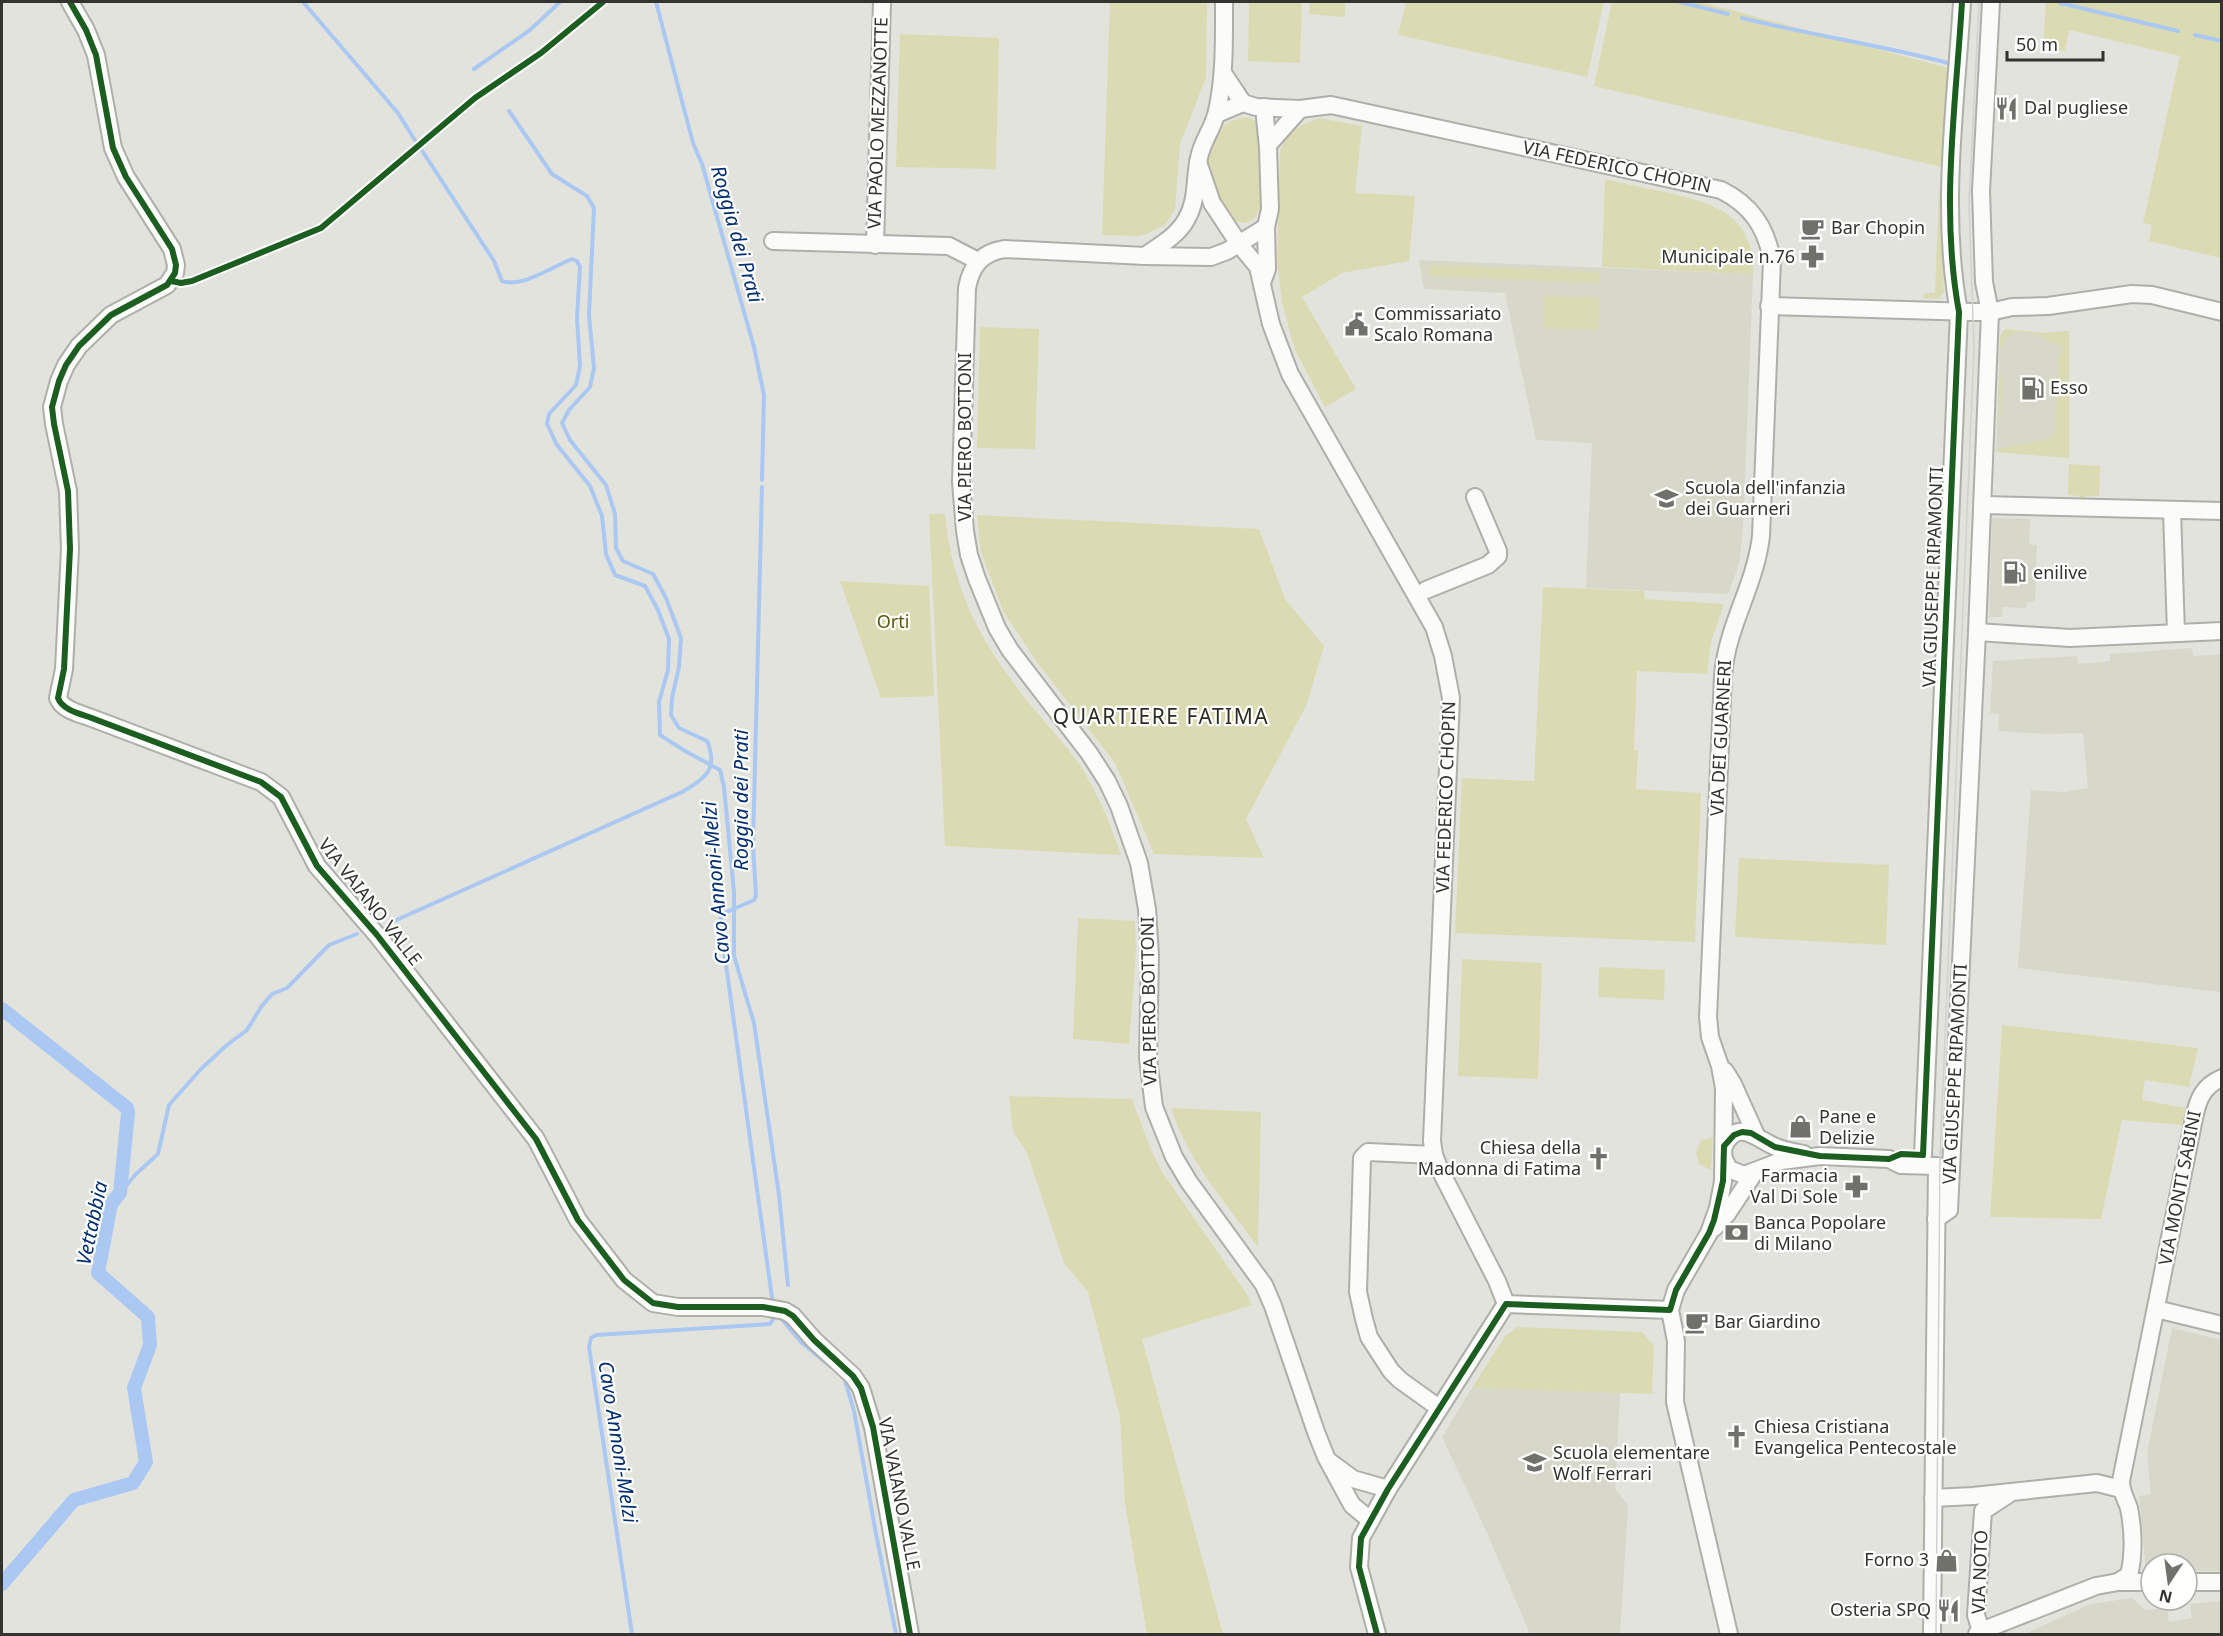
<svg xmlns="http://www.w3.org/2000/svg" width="2223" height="1636" font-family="'Noto Sans',sans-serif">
	<rect width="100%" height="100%" fill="#e3e3dd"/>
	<!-- built -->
	<g fill="#d7d7ca">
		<polygon points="1419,260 1753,274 1743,529 1739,564 1728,594 1586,588 1592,443 1536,440 1505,293 1424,289"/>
		<polygon points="2005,329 2044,333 2069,331 2069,458 1996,452 2000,336"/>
		<polygon points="1992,518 2030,519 2029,544 2037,545 2035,602 2027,602 2026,608 2003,607 2002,617 1989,617"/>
		<polygon points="2192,648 2193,656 2221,654 2221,992 2018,968 2031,790 2065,792 2088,788 2083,733 2047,734 1998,731 1999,714 1990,713 1993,661 2077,656 2078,664 2110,661 2110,654"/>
		<polygon points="2172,1328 2221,1340 2221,1571 2187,1571 2187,1564 2151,1564 2151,1572 2146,1572 2139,1496 2151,1494 2147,1453"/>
		<polygon points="1472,1388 1620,1393 1615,1489 1628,1505 1620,1634 1530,1634 1488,1535 1442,1437"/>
		<polygon points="2132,1598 2145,1610 2167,1608 2169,1622 2192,1618 2190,1604 2221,1601 2221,1634 2027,1634 2027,1633 2090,1604"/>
	</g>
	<!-- green -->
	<g fill="#dbdbb3">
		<polygon points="1110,2 1207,2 1206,77 1180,144 1175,209 1166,224 1147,234 1138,236 1102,235"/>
		<polygon points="1249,2 1302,2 1300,63 1248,61"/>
		<polygon points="1310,2 1345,2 1345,17 1309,14"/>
		<polygon points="1406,2 1604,2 1587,77 1398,35"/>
		<polygon points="1612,2 1701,2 1948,68 1942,167 1594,86"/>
		<polygon points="2046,2 2221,2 2221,258 2149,241 2152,225 2143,223 2180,56 2069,30 2065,51 2043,49"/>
		<polygon points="900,34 999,38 996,169 896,167"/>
		<path d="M1245,117L1255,120L1259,124L1262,204L1255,218L1245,223C1227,222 1222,206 1216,191C1213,184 1209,176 1208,169C1206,144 1219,120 1245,117Z"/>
		<path d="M1320,118L1362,126L1355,193L1415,196L1409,261L1342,273L1302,297L1356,389L1325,407L1295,350L1282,303L1277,262L1280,151C1287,133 1301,123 1320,118Z"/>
		<path d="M1605,179C1627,184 1648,189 1669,193C1717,204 1754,216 1753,274L1602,267Z"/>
		<polygon points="1939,191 1941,191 1944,292 1938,299 1923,298 1924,293 1935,293"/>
		<polygon points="1430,265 1600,272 1600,283 1429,276"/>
		<polygon points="1544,296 1599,298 1598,330 1544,328"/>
		<polygon points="980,327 1039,329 1035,449 977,448"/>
		<path d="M2005,329L2044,333L2069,331V458L1996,452L1998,449L2049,439L2055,434L2059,355L2063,349C2050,341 2026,326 2011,334C2005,337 2003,346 2000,349V336Z"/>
		<polygon points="1999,374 2003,379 2001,417 1999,419"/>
		<polygon points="2069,464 2100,466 2099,496 2087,496 2082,499 2079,496 2068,495"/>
		<path d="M929,514H945C953,594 983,646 1032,707C1049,727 1067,746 1081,767C1098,794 1111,825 1121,855L945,846Z"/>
		<polygon points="977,515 1259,529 1285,599 1324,646 1307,704 1246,819 1264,858 1154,854 1115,763 1037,662 1003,611 981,552"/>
		<polygon points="840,581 929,586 934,696 881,698"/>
		<polygon points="1543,587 1644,591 1645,599 1724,604 1711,642 1707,674 1637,671 1634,750 1638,751 1636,789 1701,793 1695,942 1455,933 1462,778 1534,781"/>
		<polygon points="1739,858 1889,865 1886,945 1735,937"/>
		<polygon points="1078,918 1135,921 1136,953 1129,1044 1073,1039"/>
		<polygon points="1462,959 1542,963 1538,1079 1458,1076"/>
		<polygon points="1599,967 1665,970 1664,1000 1598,997"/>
		<polygon points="2002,1025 2198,1048 2189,1087 2145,1080 2142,1100 2186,1108 2183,1125 2122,1120 2101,1219 1990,1217"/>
		<polygon points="1009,1096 1132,1099 1151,1150 1162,1172 1248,1296 1252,1305 1142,1339 1223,1634 1147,1634 1125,1503 1120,1417 1088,1292 1064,1263 1027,1153 1013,1131"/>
		<path d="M1171,1108L1261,1112L1258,1247C1226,1203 1188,1161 1171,1108Z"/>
		<polygon points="1713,1137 1711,1170 1710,1170 1699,1164 1696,1152 1701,1140"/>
		<polygon points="1517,1327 1642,1332 1654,1346 1652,1394 1472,1388 1505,1336"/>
	</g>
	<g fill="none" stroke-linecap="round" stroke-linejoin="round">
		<!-- stream -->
		<g stroke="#abc8f2" stroke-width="4">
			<polyline points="303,2 398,113 416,142"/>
			<polyline points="656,2 693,143 702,164 754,347 764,395 762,480"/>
			<polyline points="1680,2 1728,14"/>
			<polyline points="2060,3 2178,31"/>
			<path d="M1742,18C1810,35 1880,45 1948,63"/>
			<polyline points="2195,35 2222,41"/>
			<polyline points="474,69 530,30 560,2"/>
			<path d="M421,149L494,261L502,281C522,288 552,267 572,259L577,261L580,267L577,318L580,366L576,385L549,414L547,424L557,445L590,486L602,516L606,554L615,575L645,586L658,610L669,639L668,670L659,702L660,735L685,751L720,770L724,787L734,892V956L754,1023L779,1195L788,1285"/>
			<polyline points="762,487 753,845 756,896 754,900 722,914 720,921 773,1305"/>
			<path d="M392,922L682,792C705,779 719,769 707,741L679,728L671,715L672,698L679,667L681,638L666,598L653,574L623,561L616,548L615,514L606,485L570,440L562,423L569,410L590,387L594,368L589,315L594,208L587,196L552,174L509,111"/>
			<polyline points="120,1193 136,1174 158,1154 169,1105 201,1069 227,1045 247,1030 261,1007 272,994 287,988 329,945 357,934"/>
			<polyline points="779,1316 801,1342 831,1367"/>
			<polyline points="844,1377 854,1411 876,1534 896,1634"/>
			<polyline points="632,1634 589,1347 591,1338 596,1335 770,1324 776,1315"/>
		</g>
		<!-- canal -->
		<polyline stroke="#abc8f2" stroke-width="14" points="2,1009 127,1108 128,1113 120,1193 111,1204 98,1273 148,1317 150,1345 134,1388 146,1462 133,1483 74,1500 2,1584"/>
		<defs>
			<g id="minor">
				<path d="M70,2L86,30L96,55L113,148L126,177L172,249L176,265L175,273L167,285L111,315L79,346L66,365L59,381L52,407L54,424L68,491L70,549L64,669L58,698C62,709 77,713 89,717L261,782L281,797L317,866L377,935L536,1139L578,1220L624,1280L653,1303L678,1307H763L785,1311L793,1316L814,1340L853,1376L861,1388L873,1427L910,1634"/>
				<polyline points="1223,73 1243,103"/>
				<path d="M1217,114L1243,103L1256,107L1300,109L1331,105L1721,190C1751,205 1766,227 1772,260L1761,536C1755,587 1727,625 1723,676L1708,1017L1710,1037L1720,1066L1724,1088L1723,1181L1718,1208L1709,1233L1676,1290L1670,1310L1676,1341L1675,1402L1729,1634"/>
				<polyline points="1268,145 1300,109"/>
				<polyline points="1198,162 1212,203 1239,244 1258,267 1271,324 1290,374 1434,627 1443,656 1451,698 1432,1141 1434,1155 1440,1170 1497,1281 1506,1304"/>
				<path d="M1266,227L1227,251L1211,257L1145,256L1005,249C982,252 971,266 967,288L961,482L965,531L969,555L977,579L997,628L1010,650L1089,753L1107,781L1119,806L1139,863L1147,909L1150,956L1148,1058L1154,1107L1174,1157L1189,1182L1264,1285L1273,1306L1316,1432L1326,1457L1352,1505L1370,1520"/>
				<polyline points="773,241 949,246 978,261"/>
				<polyline points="875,245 882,2"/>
				<path d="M1145,256C1160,245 1177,236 1186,220C1198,200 1194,180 1199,158C1202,141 1214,127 1217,111C1225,75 1224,38 1224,2"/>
				<polyline points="1263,280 1267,269 1266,227 1270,209 1268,148 1264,107"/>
				<polyline points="1769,306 1973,312 1990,312 2012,307 2048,306 2132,294 2152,295 2222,312"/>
				<polyline points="1983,505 2222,511"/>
				<polyline points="2172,510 2176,633"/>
				<polyline points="1426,590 1488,565 1498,556 1498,551 1475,497"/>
				<polyline points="1977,632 2070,638 2222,631"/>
				<polyline points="1725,1071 1733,1084 1756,1135"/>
				<path d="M1724,1146C1738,1117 1758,1140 1776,1147C1785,1151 1795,1152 1804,1154"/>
				<polyline points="1434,1155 1368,1152 1362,1158 1358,1292 1364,1319 1369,1337 1391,1371 1400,1380 1439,1408"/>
				<path d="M1923,1155L1959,312C1940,210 1956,104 1962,2"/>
				<polyline points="1724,1159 1729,1169 1744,1175 1781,1161 1820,1156 1889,1159 1901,1165 1937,1166"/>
				<polyline points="1936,1219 1949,1210 1977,632 1990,312 1984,282 1981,191 1991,2"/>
				<polyline points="1714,1228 1727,1214 1754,1173"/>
				<polyline points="1506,1304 1670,1310"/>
				<polyline points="2156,1309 2222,1325"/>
				<polyline points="1330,1462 1353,1479 1388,1489"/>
				<polyline points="1933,1498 1973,1496 2097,1483 2121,1489"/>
				<path d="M2118,1582L2129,1575C2134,1555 2133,1529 2129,1508C2126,1499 2121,1492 2121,1481L2194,1118C2198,1099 2203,1086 2222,1078"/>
				<polyline points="2187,1582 2222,1582"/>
				<polyline points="1981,1631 1976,1615 1983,1511 2009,1494"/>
				<polyline points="1377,1634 1359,1567 1361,1538 1388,1489 1506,1304"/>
				<polyline points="1932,1634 1937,1166"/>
				<polyline points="1977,1634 1981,1631 2096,1586 2118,1582 2151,1582"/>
			</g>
		</defs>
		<!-- minor casing -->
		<use href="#minor" stroke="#afafaa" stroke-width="20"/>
		<!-- minor -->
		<use href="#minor" stroke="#fbfbfa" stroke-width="16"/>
		<!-- tram -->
		<polyline stroke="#d1d1d0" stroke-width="1.5" points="1936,1634 1940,1156 1974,348 1969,204 1979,2"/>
		<defs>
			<g id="cycleway">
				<path d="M70,2L86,30L96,55L113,148L126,177L172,249L176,265L175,273L167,285L111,315L79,346L66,365L59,381L52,407L54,424L68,491L70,549L64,669L58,698C62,709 77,713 89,717L261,782L281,797L317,866L377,935L536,1139L578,1220L624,1280L653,1303L678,1307H763L785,1311L793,1316L814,1340L853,1376L861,1388L873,1427L910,1634"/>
				<polyline points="171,281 181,283 192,281 321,228 475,98 541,53 603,2"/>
				<path d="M1377,1634L1359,1567L1361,1538L1388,1489L1506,1304L1670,1310L1676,1290L1709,1233L1714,1220L1723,1181L1724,1146L1734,1135L1742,1132L1751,1133L1775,1147L1820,1156L1889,1159L1901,1154L1923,1155L1959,312C1940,210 1956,104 1962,2"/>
			</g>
		</defs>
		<!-- cycleway casing -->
		<use href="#cycleway" stroke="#fffffe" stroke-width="10"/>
		<!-- cycleway -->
		<use href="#cycleway" stroke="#1b5e20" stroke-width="6"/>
	</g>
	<!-- icons -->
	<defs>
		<symbol id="restaurant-bare" viewBox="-9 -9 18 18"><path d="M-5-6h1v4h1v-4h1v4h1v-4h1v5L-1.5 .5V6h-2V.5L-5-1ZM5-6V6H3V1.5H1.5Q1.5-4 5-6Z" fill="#71716c" stroke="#fffffe" stroke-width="2.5" paint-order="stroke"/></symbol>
		<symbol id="cafe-bare" viewBox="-9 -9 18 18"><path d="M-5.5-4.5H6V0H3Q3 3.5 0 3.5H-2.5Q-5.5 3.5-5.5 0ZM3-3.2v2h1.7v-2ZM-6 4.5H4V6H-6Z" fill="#71716c" stroke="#fffffe" stroke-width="2.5" paint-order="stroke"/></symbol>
		<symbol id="pharmacy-bare" viewBox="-9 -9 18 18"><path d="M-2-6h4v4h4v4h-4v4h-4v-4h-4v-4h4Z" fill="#71716c" stroke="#fffffe" stroke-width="2.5" paint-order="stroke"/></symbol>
		<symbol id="civic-bare" viewBox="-9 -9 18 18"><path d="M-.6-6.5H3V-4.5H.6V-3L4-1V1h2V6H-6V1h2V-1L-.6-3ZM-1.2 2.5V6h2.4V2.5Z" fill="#71716c" stroke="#fffffe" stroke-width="2.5" paint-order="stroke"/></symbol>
		<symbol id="fuel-bare" viewBox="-9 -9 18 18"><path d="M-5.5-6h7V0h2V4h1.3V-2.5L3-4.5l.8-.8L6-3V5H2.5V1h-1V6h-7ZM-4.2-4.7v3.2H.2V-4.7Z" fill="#71716c" stroke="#fffffe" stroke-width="2.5" paint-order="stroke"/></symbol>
		<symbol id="school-bare" viewBox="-9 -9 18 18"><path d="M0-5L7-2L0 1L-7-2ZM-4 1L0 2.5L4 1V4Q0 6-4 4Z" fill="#71716c" stroke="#fffffe" stroke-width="2.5" paint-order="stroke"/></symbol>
		<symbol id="shop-bare" viewBox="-9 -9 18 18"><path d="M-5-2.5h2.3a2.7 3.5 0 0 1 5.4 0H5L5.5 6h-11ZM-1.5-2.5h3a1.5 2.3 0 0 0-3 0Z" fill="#71716c" stroke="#fffffe" stroke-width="2.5" paint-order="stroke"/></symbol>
		<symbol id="church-bare" viewBox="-9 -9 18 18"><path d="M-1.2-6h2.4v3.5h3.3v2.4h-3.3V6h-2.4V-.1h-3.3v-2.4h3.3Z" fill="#71716c" stroke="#fffffe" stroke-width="2.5" paint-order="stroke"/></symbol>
		<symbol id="bank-bare" viewBox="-9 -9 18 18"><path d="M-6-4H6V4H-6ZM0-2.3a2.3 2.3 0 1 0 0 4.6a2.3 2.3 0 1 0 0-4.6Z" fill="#71716c" stroke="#fffffe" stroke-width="2.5" paint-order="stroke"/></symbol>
	</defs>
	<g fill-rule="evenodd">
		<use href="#restaurant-bare" x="1990" y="92" width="33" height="33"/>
		<use href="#cafe-bare" x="1796" y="212" width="33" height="33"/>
		<use href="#pharmacy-bare" x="1796" y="240" width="33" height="33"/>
		<use href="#civic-bare" x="1340" y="308" width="33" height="33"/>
		<use href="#fuel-bare" x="2016" y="372" width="33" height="33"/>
		<use href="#school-bare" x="1650" y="482" width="33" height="33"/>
		<use href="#fuel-bare" x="1998" y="556" width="33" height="33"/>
		<use href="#shop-bare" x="1784" y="1110" width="33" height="33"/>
		<use href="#church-bare" x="1582" y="1142" width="33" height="33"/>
		<use href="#pharmacy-bare" x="1840" y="1170" width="33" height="33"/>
		<use href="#bank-bare" x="1720" y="1216" width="33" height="33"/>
		<use href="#cafe-bare" x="1680" y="1306" width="33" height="33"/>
		<use href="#church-bare" x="1720" y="1420" width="33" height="33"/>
		<use href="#school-bare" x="1518" y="1446" width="33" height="33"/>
		<use href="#shop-bare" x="1930" y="1544" width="33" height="33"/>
		<use href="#restaurant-bare" x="1932" y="1594" width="33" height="33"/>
	</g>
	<g text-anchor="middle" stroke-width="4.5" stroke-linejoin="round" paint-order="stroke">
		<!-- poi labels -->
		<g font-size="18" fill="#33332f" stroke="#fffffe" text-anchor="start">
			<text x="2024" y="114">Dal pugliese</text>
			<text x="1831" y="234">Bar Chopin</text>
			<text x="1795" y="263" text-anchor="end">Municipale n.76</text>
			<text x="1374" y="320">Commissariato<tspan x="1374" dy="21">Scalo Romana</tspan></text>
			<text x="2050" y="394">Esso</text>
			<text x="1685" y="494">Scuola dell'infanzia<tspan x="1685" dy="21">dei Guarneri</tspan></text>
			<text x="2033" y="579">enilive</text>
			<text x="1819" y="1123">Pane e<tspan x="1819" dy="21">Delizie</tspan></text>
			<text x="1581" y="1154" text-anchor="end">Chiesa della<tspan x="1581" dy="21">Madonna di Fatima</tspan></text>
			<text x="1838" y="1182" text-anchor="end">Farmacia<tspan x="1838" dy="21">Val Di Sole</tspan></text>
			<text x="1754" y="1229">Banca Popolare<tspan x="1754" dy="21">di Milano</tspan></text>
			<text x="1714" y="1328">Bar Giardino</text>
			<text x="1754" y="1433">Chiesa Cristiana<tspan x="1754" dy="21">Evangelica Pentecostale</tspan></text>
			<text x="1553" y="1459">Scuola elementare<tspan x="1553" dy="21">Wolf Ferrari</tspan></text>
			<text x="1929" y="1566" text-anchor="end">Forno 3</text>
			<text x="1931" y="1616" text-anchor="end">Osteria SPQ</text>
		</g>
		<!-- street labels -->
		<g font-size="18" fill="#33332f" stroke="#fffffe">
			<text transform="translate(878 123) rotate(-88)" y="6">VIA PAOLO MEZZANOTTE</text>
			<text transform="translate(1617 167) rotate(12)" y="6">VIA FEDERICO CHOPIN</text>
			<text transform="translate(965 437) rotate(-90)" y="6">VIA PIERO BOTTONI</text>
			<text transform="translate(1933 577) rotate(-88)" y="6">VIA GIUSEPPE RIPAMONTI</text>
			<text transform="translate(1721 738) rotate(-87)" y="6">VIA DEI GUARNERI</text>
			<text transform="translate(1446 797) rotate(-88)" y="6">VIA FEDERICO CHOPIN</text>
			<text transform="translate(370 902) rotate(52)" y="6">VIA VAIANO VALLE</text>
			<text transform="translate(1149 1001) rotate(-91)" y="6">VIA PIERO BOTTONI</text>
			<text transform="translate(1955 1074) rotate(-87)" y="6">VIA GIUSEPPE RIPAMONTI</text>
			<text transform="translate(2180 1188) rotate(-79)" y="6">VIA MONTI SABINI</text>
			<text transform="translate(899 1494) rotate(79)" y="6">VIA VAIANO VALLE</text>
			<text transform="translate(1980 1572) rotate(-88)" y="6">VIA NOTO</text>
		</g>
		<!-- park labels -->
		<g font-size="18" fill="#5b5806" stroke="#fffffe">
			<text x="893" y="628">Orti</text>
		</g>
		<!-- water labels -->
		<g font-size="20" font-style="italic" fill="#002e71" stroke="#fffffe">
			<text transform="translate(737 234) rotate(74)" y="7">Roggia dei Prati</text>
			<text transform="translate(741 800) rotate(-90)" y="7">Roggia dei Prati</text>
			<text transform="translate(716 883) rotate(-95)" y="7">Cavo Annoni-Melzi</text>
			<text transform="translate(92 1223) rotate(-78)" y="7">Vettabbia</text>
			<text transform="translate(618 1442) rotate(81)" y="7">Cavo Annoni-Melzi</text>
		</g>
		<!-- quarter labels -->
		<g font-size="21" letter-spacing="1.5" fill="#2c2c24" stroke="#fffffe">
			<text x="1161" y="724">QUARTIERE FATIMA</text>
		</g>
	</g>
	<!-- border -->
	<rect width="2223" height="1636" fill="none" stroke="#33332f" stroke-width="6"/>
	<!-- north arrow -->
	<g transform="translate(2169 1582) rotate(193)"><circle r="28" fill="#fffffe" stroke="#adadab" stroke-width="1.5"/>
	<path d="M0-4.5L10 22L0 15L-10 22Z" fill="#71716c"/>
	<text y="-9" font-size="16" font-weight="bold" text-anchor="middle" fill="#33332f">N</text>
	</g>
	<!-- scale -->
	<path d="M2007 51v9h96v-9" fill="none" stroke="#33332f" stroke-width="3"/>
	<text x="2016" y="51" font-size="18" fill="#33332f" stroke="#fffffe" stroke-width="4.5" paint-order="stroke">50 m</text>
</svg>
